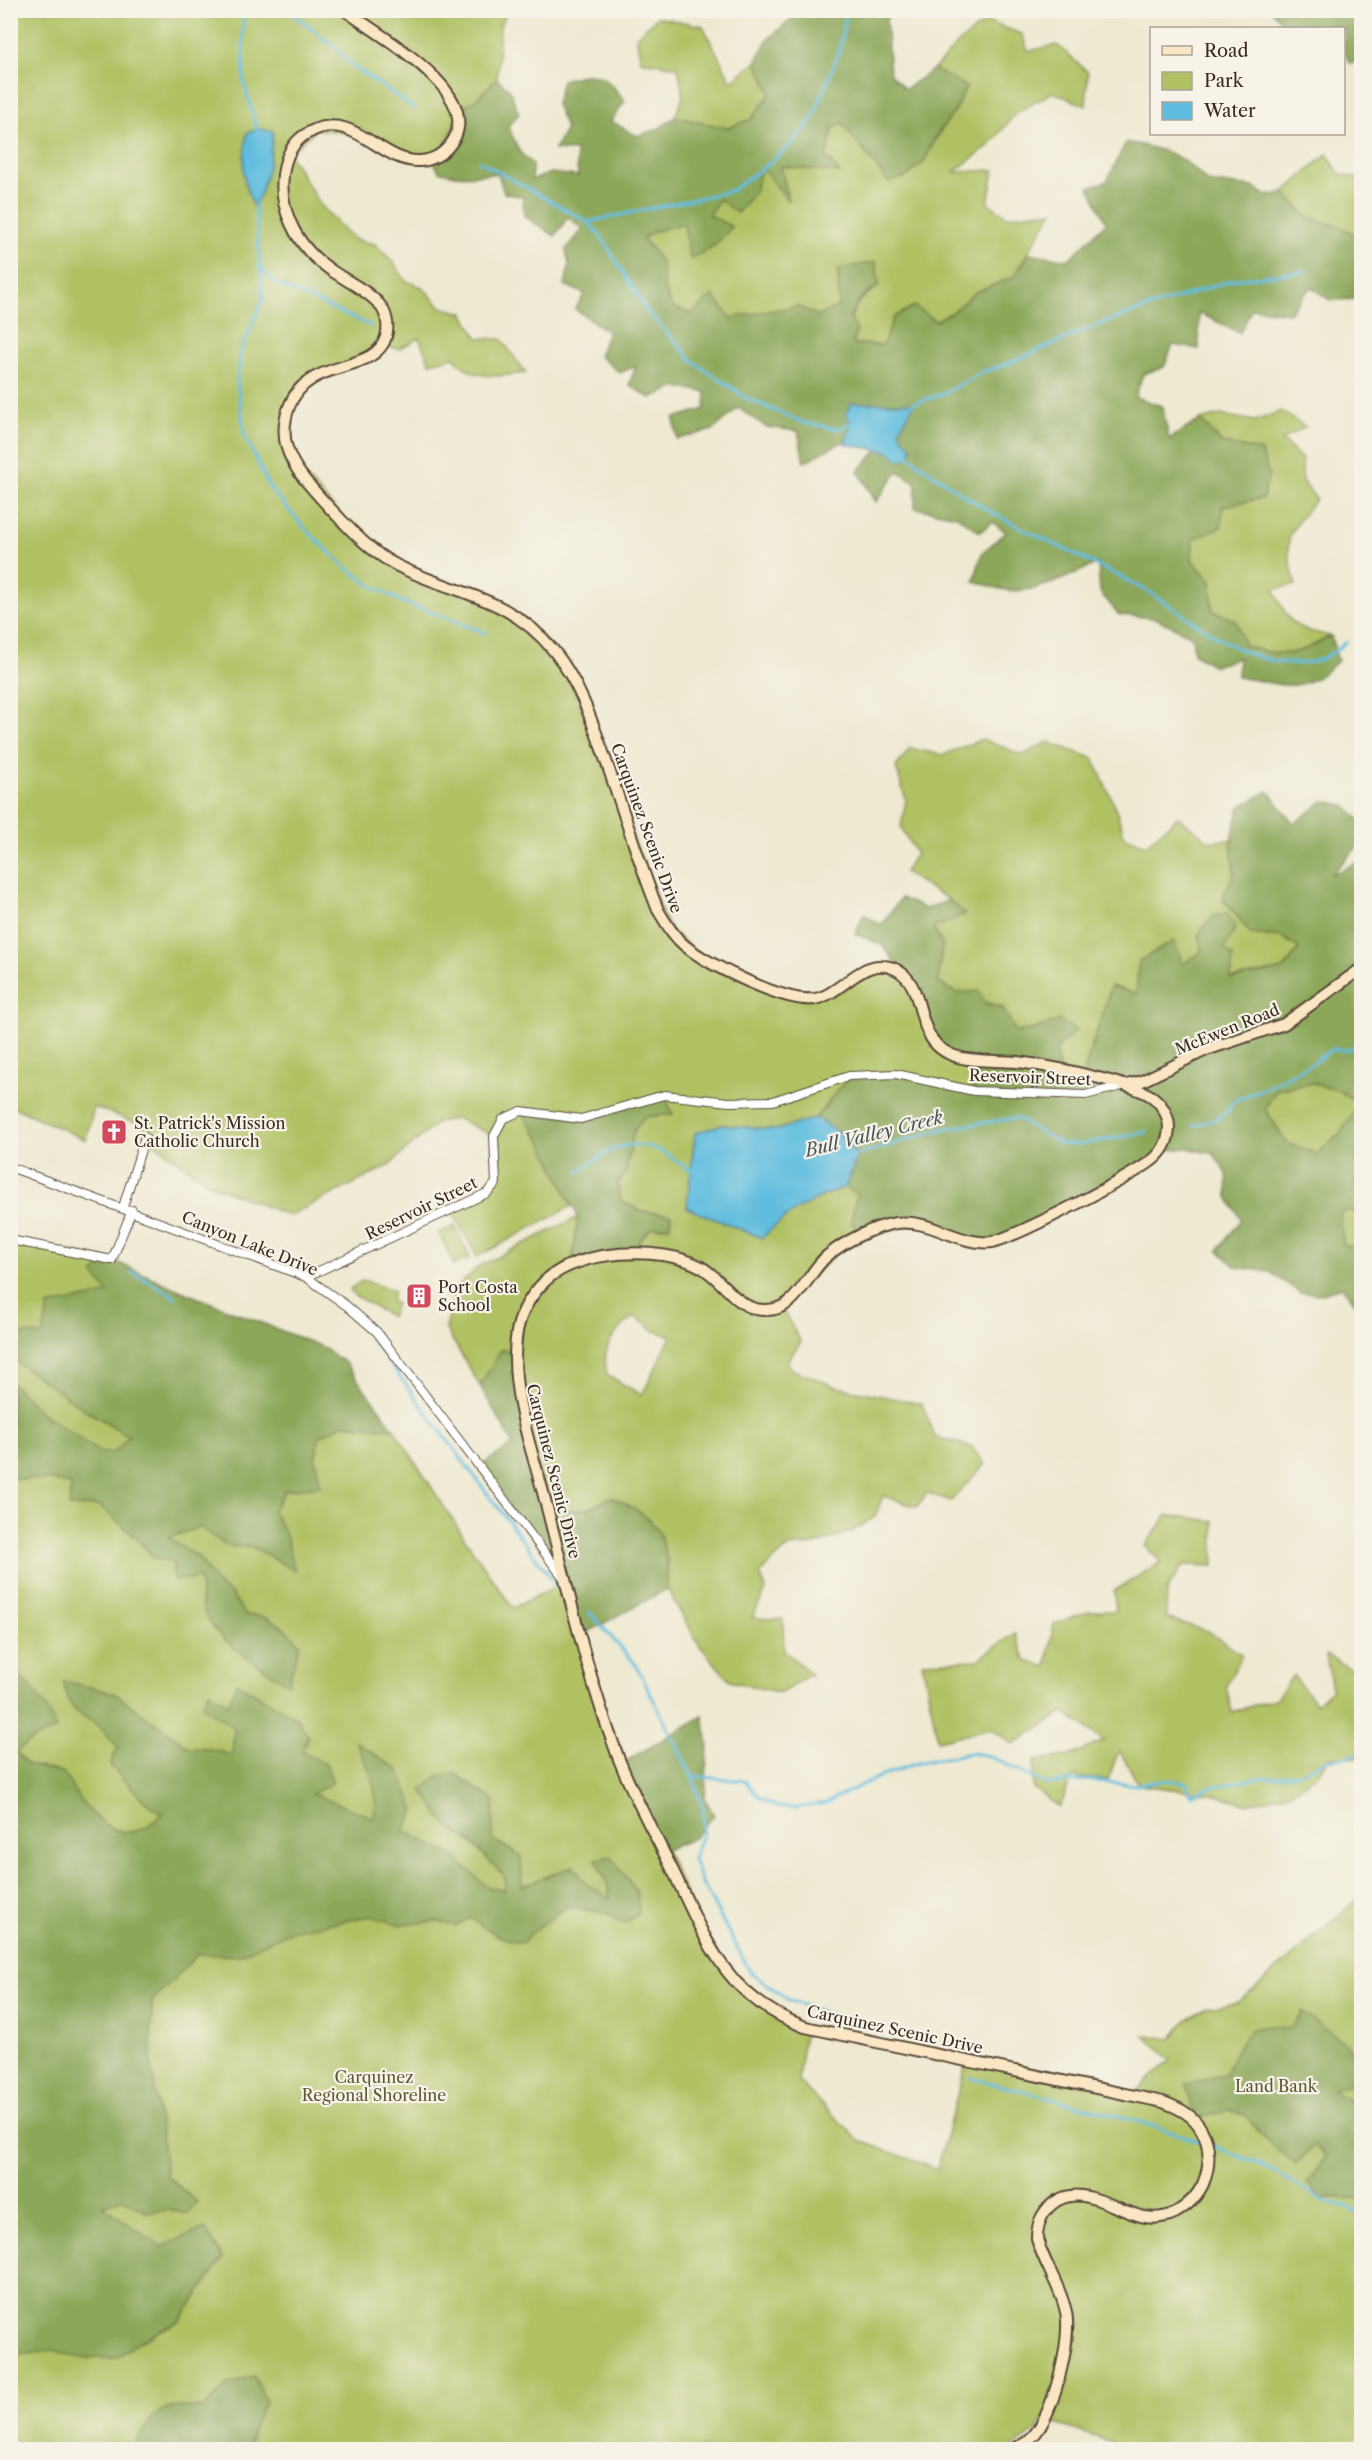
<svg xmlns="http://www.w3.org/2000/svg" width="1372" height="2460" font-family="'Libre Caslon Text',serif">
	<rect width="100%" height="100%" fill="#f7f3e8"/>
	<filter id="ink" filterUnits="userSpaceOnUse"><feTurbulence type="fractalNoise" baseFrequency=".0167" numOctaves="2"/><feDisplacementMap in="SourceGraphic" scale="12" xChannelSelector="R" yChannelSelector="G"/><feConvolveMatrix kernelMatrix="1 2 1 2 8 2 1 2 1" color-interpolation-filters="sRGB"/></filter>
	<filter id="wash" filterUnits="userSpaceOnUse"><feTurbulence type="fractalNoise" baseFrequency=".008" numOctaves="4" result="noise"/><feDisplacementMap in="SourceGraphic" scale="24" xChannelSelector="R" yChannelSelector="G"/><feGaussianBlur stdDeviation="1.35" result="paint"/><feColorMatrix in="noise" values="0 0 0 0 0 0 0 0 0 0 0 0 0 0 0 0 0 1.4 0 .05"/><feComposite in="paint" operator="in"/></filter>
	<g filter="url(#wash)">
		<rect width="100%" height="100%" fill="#eee9d0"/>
		<!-- green -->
		<g fill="#b0c164" stroke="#767641" stroke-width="1.5" fill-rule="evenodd">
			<path d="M10,11H508L500,25L497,78L475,100L458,110L459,117L441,154L408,160L363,135L317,129L289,154L320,204L341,227L356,240L375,244L393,262L406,281L422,287L441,307L463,313L478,338L501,339L526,373C498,376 473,382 454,357L430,363L419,338L399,349L382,345L306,382L285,422L293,463L374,551L507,610L565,667L669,928L704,958L807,999L869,967L899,970L964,1058L974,1091L849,1076L815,1118L777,1130L721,1125L695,1133L687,1208L762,1238C787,1213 812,1199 845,1187L857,1195L851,1221L861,1236L848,1242L781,1307L801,1342L787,1361L791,1369L837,1387L922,1404L935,1437L972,1447L985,1464L951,1501L927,1493L917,1507L883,1496L875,1517L852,1531L814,1545L788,1547L760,1573L766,1590L752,1618L783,1619L784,1650L811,1674L781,1693L730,1681L700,1646L667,1589L668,1559L611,1497L588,1509L548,1512L501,1351L480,1386L446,1329L455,1289L479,1266L578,1217L572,1263L651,1228L670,1215L641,1211L621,1201L617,1183L625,1174L634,1131L644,1117L673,1114L581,1119L522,1112L542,1142L572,1206L477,1257L450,1209L487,1193L496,1183L494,1136L456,1118L437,1123L387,1167L289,1216L212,1185L145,1137L143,1125L94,1107L86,1140L11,1106ZM634,1316L655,1331L671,1336L642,1395L607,1375C601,1346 612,1335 634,1316Z"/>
			<polygon points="657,17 703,26 731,81 756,62 771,93 751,119 728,128 675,117 683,97 678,67 641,61 636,37"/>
			<path d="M986,21L1022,34L1028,51L1057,45L1088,72L1086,106L1053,92L1016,113L990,145L954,172L994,170L988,203L1007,216L1053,211L1013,277L974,293L954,311L935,321L914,307L894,318L883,345L852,344C849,313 851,304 879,286L876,263L838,269L839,306L818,316L798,306L730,318L692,314L672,307L664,287L661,261L643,238L654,231L708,215L720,199L737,213L754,193L762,166L788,200L781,166L839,172L825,157L833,129L842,122L863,147L924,162C936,135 954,114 965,87L934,69L956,45Z"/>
			<polygon points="1327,154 1340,174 1361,179 1361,237 1335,225 1308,218 1284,192"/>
			<path d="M1281,411L1305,427L1282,440L1302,459V481L1316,499C1285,537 1283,537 1296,585L1274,589C1290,625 1292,628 1331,636C1292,657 1287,657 1244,646L1236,621L1212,610L1211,581L1192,560L1193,539L1222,506L1263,498L1261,451L1222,443L1200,420L1221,415L1255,421Z"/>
			<path d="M982,739L1023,755L1048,742L1093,758L1114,804L1125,837L1146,845L1178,817L1209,841L1231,840L1234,874L1251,934L1282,937L1299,947L1284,969L1230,979L1199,933L1202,952L1183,965L1174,941L1136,995L1111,986C1103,1017 1091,1045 1083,1076L1059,1070L1056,1050L1075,1031L1060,1020L1035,1029L1016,1032L1002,1007L956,993L938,982L942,944L933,928L964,914L949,900L904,872L916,854L901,827L906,800L896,767L910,748L943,755Z"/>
			<polygon points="1313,1083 1339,1091 1361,1104 1340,1133 1317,1154 1287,1143 1265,1109 1276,1090"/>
			<polygon points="1361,1210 1361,1248 1343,1246 1341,1212"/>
			<polygon points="455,1226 470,1258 454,1265 439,1233"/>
			<polygon points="10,1240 112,1260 188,1294 322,1347 345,1363 394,1429 467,1542 513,1608 566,1581 602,1712 704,1933 738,1984 805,2027 798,2081 860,2141 937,2169 967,2060 1132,2095 1171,2060 1144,2035 1171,2039 1186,2020 1206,2008 1238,2003 1361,1896 1361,2449 1134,2449 1043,2420 1038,2430 1009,2450 11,2449"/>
			<polygon points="363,1280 394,1291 391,1301 396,1304 391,1317 354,1295 350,1289"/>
			<polygon points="1167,1515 1214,1521 1214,1566 1183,1565 1167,1590 1166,1618 1208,1631 1242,1655 1226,1686 1232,1712 1277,1698 1293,1675 1316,1704 1332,1689 1326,1655 1361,1674 1361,1758 1330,1757 1316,1776 1290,1793 1247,1804 1212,1794 1139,1785 1119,1750 1108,1780 1072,1777 1060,1807 1033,1788 1034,1760 1069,1756 1104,1741 1064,1712 1013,1744 991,1728 938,1741 922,1662 978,1660 1015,1633 1026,1661 1046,1667 1054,1624 1090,1611 1116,1611 1114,1591 1161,1562 1145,1546"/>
		</g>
		<!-- forest -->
		<g fill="#8ca75a" stroke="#64683c" stroke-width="1.5" fill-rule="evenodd">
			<path d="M793,11H898L886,18L890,74L905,89L934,69L966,87L955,111L934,139L924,162L906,177L888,182L842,123L833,129L826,157L840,173L781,166L788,201L762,167L754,193L737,213L719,199L709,215L732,227L714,246L690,259L684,224L654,231L643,238L661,261L664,287L672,307L691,314L713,295L731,318L798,306L818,316L839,306L838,269L876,262L879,286L862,297L849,317L857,330L853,344L883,345L894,317L914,306L936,321L954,311L974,293L1013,277L1030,253L1068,260L1106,223L1089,187L1107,181L1126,142C1163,149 1182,153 1207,182L1254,187L1267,196L1284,192L1308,218L1335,225L1361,237V299L1330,300L1311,287L1289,313L1252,308L1240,333L1199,313V349L1173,345L1164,367L1143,374L1135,397L1162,406L1169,439L1200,420L1222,443L1261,451L1269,474L1263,498L1223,506L1221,527L1193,539L1192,560L1211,581L1212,610L1236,621L1245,646C1287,657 1292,657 1331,636L1338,661C1300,697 1285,684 1237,677L1239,658L1214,666L1194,654L1192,636L1155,618L1119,615L1100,592L1098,563C1071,575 1036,595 1005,590C995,588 984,584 974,581L982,553L1006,532L992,522L980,532L957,516L915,508L916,483L898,471L876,502L858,471L875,453L888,418L804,462L798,431L766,427L738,408L713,430L677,439L674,418L705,409L706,392L677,387L650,398L629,385L636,366L620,373L599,356L608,332L575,309L585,294L565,285L569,265L566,250L583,229L568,217L555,236L524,216L523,197L504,193L498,174C473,174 464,179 439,171L432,159L448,148L458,110L475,100L497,78L510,90L519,114L508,126L519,151L532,164V180L551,173L578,176L576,151L554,150L566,129L556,104L562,80C596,70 604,73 625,101L611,121L637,136L658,129L675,117L728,128L751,119L771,94L756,62L767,40L795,16Z"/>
			<polygon points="1272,11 1361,11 1361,62 1349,63 1344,49 1344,28 1288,28"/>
			<path d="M1268,791L1294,824L1323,801L1344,805L1361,821L1357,848L1330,875L1361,861V1210L1341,1212L1343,1245L1361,1248V1310L1342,1287L1323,1294L1300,1293L1270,1272L1236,1267L1218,1250L1241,1220L1228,1197L1227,1174L1214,1154L1187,1148L1162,1151L1155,1159L990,1242L918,1224L861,1236L851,1221L857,1195L845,1187L855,1167L839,1133L816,1118L849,1076L896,1074L974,1091L964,1058L940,1049L907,978L882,945L855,934L864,914L881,925L901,898L926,909L949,900L965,914L933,928L942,944L938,982L956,993L979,991L986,1004L1002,1007L1016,1032L1035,1029L1060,1020L1075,1030L1056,1050L1059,1070L1083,1076C1091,1045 1103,1017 1111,986L1136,994L1139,961L1174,941L1183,964L1201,952L1199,933L1212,917L1226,913L1236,927L1224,949L1233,956L1231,979L1284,969L1299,948L1282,937L1251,934L1222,898L1234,874L1231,840L1240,807ZM1313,1083L1339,1091L1360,1104L1340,1133L1317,1154L1287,1143L1265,1109L1276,1090Z"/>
			<polygon points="664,1095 673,1114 644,1117 634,1131 625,1174 617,1183 621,1201 641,1211 671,1215 670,1226 651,1228 627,1254 572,1264 578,1217 542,1142 521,1111 581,1119"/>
			<path d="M112,1260L188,1294L322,1347L345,1363L394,1429L343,1424L319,1437L315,1460L321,1486L285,1490L273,1511L286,1535L295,1571L255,1548L227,1546L200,1527L168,1538L198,1557L218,1585L232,1594L245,1615C270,1614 284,1626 300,1644L288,1684C260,1665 217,1644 204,1611C200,1602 201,1588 200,1578L174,1580L173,1562L154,1558L137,1539L100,1506L69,1507L71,1485L51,1480L15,1479L11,1475V1382L42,1413L70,1432L101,1453L115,1452L129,1436L84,1409L11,1358L10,1333L43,1335L48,1306L109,1293L93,1273Z"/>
			<path d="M501,1350H515V1370L548,1512L588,1509L611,1497C661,1518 668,1536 667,1589L581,1636L566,1581L479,1467L513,1444L480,1386Z"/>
			<path d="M11,1670C31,1685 48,1704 56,1729L32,1740L16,1752L29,1765L64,1773C84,1811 122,1859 162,1813L145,1802L110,1765L118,1747C112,1741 107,1734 101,1728C80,1712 65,1711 64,1681L114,1693L190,1748L210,1749L232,1755L234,1728L202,1706L209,1691L228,1704L237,1683L297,1718L308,1736L302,1752L326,1764L333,1783L312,1794L374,1818C380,1788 368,1768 356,1742L399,1770L415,1811L404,1831L454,1856L486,1886L505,1891V1877L471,1842L446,1825L422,1790L438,1776L454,1773L494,1801L492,1839L521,1856L522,1886L573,1866L586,1883L610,1899L607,1883L596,1859L610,1856L637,1892L639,1914L624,1923L607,1914L568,1906L531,1933L523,1943L500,1937L470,1918L455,1926L437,1921L402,1925L370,1916L291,1931L238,1956L198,1954L152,2001L151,2060L167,2176L197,2202L187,2214L168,2210L145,2212L122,2198L103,2206L161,2247L205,2228L223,2258L180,2321L142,2340L116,2358H81L53,2350L11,2355Z"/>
			<polygon points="703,1716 708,1745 705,1799 714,1815 694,1838 663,1851 621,1764"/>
			<polygon points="1302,2012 1345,2042 1360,2064 1354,2083 1331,2090 1354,2103 1361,2111 1361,2198 1320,2198 1307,2183 1326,2155 1314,2146 1296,2164 1273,2147 1244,2115 1228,2110 1195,2119 1186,2084 1225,2074 1235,2051 1251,2029 1270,2026 1291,2029"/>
			<path d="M254,2376L266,2401L254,2424L249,2449H136L135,2444C158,2407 159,2405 203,2408L228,2384Z"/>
		</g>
		<!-- water -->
		<g fill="#61bddf" stroke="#4e747e" stroke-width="1.5">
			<path d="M257,129L273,131C271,158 267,182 254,207C240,178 243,163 247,133Z"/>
			<polygon points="851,403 915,403 899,430 904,440 912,447 910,457 900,461 889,452 845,444 851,423 846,414"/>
			<path d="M815,1118L839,1133L857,1156L845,1187C812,1199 787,1213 762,1238L687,1208L695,1133L721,1125L777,1130Z"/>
		</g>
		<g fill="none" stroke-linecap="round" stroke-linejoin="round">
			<!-- stream -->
			<g stroke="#61bddf" stroke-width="3">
				<polyline points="288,10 333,46 354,67 414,108"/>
				<polyline points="243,19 244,82 257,131"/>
				<polyline points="479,161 588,222 602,238 647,311 694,362 748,399 804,423 838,429 854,421"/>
				<polyline points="255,203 263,299 241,351 237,381 245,436 269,487 306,530 342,564 370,585 400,601 486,633"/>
				<polyline points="588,222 731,191 771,162 796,140 813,118 839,52 847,10"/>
				<polyline points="262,269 276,284 371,326"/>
				<polyline points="912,404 945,393 984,371 1002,366 1102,323 1232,280 1305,271"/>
				<path d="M909,456C938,478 971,502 1004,519C1051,544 1100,565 1147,591C1191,617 1235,659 1288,663C1315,665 1327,659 1346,642"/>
				<polyline points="1193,1126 1216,1119 1228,1111 1233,1101 1266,1088 1313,1063 1332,1049 1345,1050 1362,1045"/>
				<polyline points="854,1156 942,1129 1016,1118 1061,1144 1077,1145 1147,1132"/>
				<path d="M579,1172C605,1151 632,1133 666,1154C675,1159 684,1168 694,1171"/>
				<polyline points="132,1272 175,1297"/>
				<polyline points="370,1337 557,1586"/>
				<polyline points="589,1612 636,1665 692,1776 703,1808 703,1832 693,1859 702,1883 751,1973 787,1999 836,2017 849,2025"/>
				<polyline points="692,1776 745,1781 760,1798 777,1807 796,1808 826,1803 874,1779 917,1763 972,1753 989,1756 1045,1784 1087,1780 1136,1785 1169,1780 1187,1784 1191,1795 1208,1788 1251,1779 1297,1774 1327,1760 1362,1754"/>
				<polyline points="971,2078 1138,2121 1204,2143"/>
				<polyline points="1211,2145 1262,2165 1326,2202 1348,2207 1362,2218"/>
			</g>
		</g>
	</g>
	<g filter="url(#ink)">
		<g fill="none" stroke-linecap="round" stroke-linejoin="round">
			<defs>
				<g id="street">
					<polyline points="10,1167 306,1277 347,1306 377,1332 563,1577"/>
					<polyline points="123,1207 145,1137"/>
					<polyline points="10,1240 112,1260 132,1210"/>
					<polyline points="306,1277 487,1193 496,1183 494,1136 503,1119 521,1111 581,1119 664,1095 729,1102 773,1101 849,1076 896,1074 974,1091 1085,1095 1122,1086"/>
				</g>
				<g id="secondary">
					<path d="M345,10C377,35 481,90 454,139C447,151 435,160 420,161C380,163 354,109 310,132C297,138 289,150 285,164C275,204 295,245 328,268C344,280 366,289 379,304C387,313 389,326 386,337C374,376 307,356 289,407C284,421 283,435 287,448C294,471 312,488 327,505C348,527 369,551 396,565C454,595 508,594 554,651C579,682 592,721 605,758C623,809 638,861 658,910C666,923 673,936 684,945C708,965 785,1003 815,999C842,994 863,956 893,968C933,984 906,1046 962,1058C980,1062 999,1060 1017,1062C1044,1065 1135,1083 1154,1098C1163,1106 1168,1114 1169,1126C1169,1138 1165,1148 1157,1156C1144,1171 1012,1239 992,1242C959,1246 930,1218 896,1223C873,1227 845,1241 827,1256C805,1275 798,1312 763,1310C736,1309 723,1279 701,1267C661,1245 579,1249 545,1281C529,1297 518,1317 516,1339C510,1393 532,1449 545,1500C567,1585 586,1672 617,1754C632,1795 655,1834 674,1873C690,1906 704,1941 726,1970C746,1997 774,2015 805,2027L1163,2102C1179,2108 1194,2115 1202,2131C1211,2147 1210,2167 1203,2184C1197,2197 1187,2206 1175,2213C1142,2228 1118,2203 1088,2197C1059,2190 1037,2210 1037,2239C1044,2264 1061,2287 1066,2312C1072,2340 1053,2415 1033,2436C1027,2443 1019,2447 1009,2450"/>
					<polyline points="1127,1085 1142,1081 1206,1050 1284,1024 1362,968"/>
				</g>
			</defs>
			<!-- street casing -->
			<use href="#street" stroke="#564739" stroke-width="10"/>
			<!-- secondary casing -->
			<use href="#secondary" stroke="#564739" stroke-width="14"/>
			<!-- street -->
			<use href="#street" stroke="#fff" stroke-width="8"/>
			<!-- secondary -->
			<use href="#secondary" stroke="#fbe6c4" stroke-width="10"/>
		</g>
	</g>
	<!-- icons -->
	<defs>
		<symbol id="church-square" viewBox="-11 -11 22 22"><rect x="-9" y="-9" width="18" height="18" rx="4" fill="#d1495b" stroke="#f7f3e8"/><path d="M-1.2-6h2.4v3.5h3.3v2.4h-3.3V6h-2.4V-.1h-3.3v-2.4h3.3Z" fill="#fff"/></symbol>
		<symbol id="building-square" viewBox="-11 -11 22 22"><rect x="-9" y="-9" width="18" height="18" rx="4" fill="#d1495b" stroke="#f7f3e8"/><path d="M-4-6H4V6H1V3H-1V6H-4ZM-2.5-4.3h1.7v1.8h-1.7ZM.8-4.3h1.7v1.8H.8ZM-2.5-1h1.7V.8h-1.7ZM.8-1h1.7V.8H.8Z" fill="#fff"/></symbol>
	</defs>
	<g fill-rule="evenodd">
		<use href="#church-square" x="99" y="1117" width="30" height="30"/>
		<use href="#building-square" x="404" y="1281" width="30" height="30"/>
	</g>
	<g text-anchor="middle" stroke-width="4.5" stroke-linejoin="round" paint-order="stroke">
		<!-- street labels -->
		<g font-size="16" fill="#3b2a1e" stroke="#f7f3e8">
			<text transform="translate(647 828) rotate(70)" y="6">Carquinez Scenic Drive</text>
			<text transform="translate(1227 1029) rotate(-22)" y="6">McEwen Road</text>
			<text transform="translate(1030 1077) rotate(2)" y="6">Reservoir Street</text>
			<text transform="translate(421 1208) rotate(-26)" y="6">Reservoir Street</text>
			<text transform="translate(250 1243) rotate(22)" y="6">Canyon Lake Drive</text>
			<text transform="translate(554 1471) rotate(76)" y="6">Carquinez Scenic Drive</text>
			<text transform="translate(895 2029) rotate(12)" y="6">Carquinez Scenic Drive</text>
		</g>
		<!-- poi labels -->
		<g font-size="16" fill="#3b2a1e" stroke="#f7f3e8" text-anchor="start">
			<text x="134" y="1129">St. Patrick's Mission<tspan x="134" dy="18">Catholic Church</tspan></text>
			<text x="438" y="1293">Port Costa<tspan x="438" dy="18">School</tspan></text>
		</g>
		<!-- park labels -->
		<g font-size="16" fill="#5e5733" stroke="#f7f3e8">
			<text x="374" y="2083">Carquinez<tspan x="374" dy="18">Regional Shoreline</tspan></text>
			<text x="1276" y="2092">Land Bank</text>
		</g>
		<!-- water labels -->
		<g font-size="18" font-style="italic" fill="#465658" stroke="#f7f3e8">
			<text transform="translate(874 1134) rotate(-14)" y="6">Bull Valley Creek</text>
		</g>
	</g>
	<!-- margin -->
	<rect width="1372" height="2460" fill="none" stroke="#f7f3e8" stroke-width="36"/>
	<!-- legend -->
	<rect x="1150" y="27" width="195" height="108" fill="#f7f3e8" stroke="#aca397" stroke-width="1.5"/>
	<rect x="1162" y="46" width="30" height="9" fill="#fbe6c4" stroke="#aca397" stroke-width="1.5"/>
	<text x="1204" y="57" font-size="18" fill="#3b2a1e">Road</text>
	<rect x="1162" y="72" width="30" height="18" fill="#b0c164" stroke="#aca397" stroke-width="1.5"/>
	<text x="1204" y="87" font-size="18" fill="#3b2a1e">Park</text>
	<rect x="1162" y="102" width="30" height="18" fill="#61bddf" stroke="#aca397" stroke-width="1.5"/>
	<text x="1204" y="117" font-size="18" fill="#3b2a1e">Water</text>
</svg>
